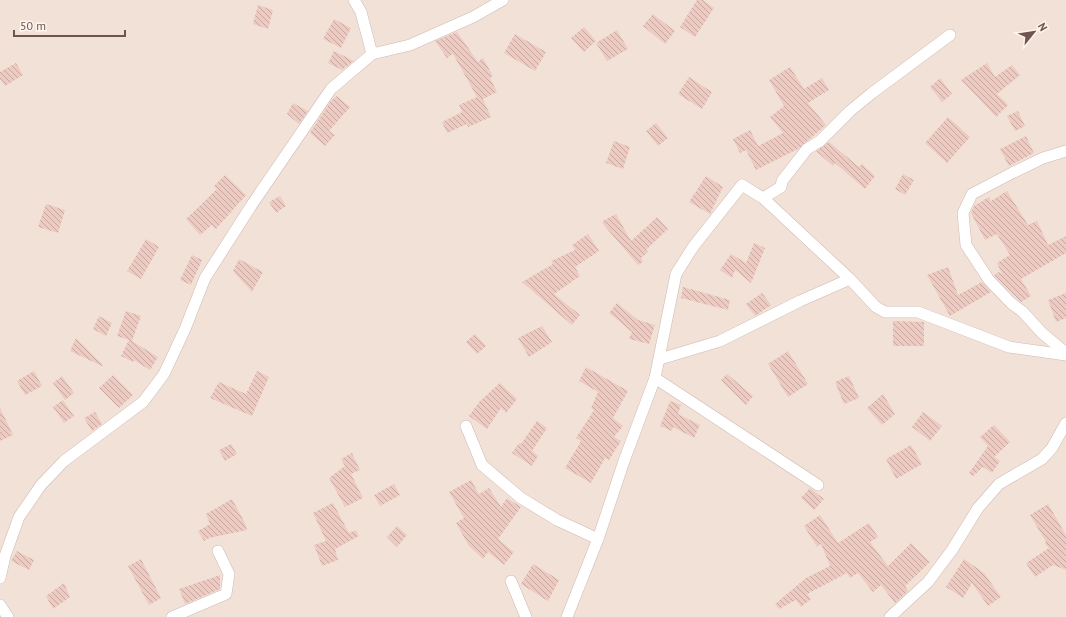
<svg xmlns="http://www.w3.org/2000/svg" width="1066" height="617" font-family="'PT Sans',sans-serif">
	<defs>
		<pattern id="building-back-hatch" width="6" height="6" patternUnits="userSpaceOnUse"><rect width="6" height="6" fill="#eecbc2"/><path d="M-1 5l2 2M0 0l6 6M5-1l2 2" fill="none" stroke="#c5a7a0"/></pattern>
	</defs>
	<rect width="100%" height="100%" fill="#fbf0e8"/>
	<!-- residential -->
	<rect fill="#f2e1d7" x="0" y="0" width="1066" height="617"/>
	<!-- building -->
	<g fill="url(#building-back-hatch)">
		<polygon points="697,0 703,0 714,8 695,37 680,27"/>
		<polygon points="258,5 273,10 268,29 253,24"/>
		<polygon points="653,14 675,31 665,44 643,26"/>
		<polygon points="334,19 351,28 341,48 323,39"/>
		<polygon points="584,27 596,41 584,52 571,38"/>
		<polygon points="617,30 628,49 607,61 596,43"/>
		<polygon points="457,32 478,62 483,58 493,76 490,78 497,92 483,99 491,117 468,127 467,124 447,133 442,122 462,112 459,105 477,97 453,54 447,58 435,41"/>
		<polygon points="515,34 546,52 535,71 504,53"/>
		<polygon points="334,51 354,61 342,70 328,63"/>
		<polygon points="16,63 23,75 5,86 0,79 0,72"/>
		<polygon points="987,63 995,77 1012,65 1020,75 997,94 1008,105 996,117 961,80"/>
		<polygon points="790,67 804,89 822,78 829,90 808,103 826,125 798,149 756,170 746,150 740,153 733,139 750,130 758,146 783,133 770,117 784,106 769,80"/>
		<polygon points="689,77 712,92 702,109 678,94"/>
		<polygon points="940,78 952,94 942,102 930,87"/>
		<polygon points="337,96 350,107 329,131 335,135 325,146 310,133 331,101"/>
		<polygon points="293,103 308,111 299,124 287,114"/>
		<polygon points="1018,111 1025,126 1015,131 1007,116"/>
		<polygon points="948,117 970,137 947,163 925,143"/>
		<polygon points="656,123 668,138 658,146 646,131"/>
		<polygon points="1026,136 1034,153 1009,166 1000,149"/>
		<polygon points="614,141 630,147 623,169 606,163"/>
		<polygon points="829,142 859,167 862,164 875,176 865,189 835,163 833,166 816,151"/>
		<polygon points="903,174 914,180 905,195 895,189"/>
		<polygon points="225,175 246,195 216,229 212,225 200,235 186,219 217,189 214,186"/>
		<polygon points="706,176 723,187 710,214 689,202"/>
		<polygon points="1007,191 1028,225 1037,221 1048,245 1066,236 1066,253 1021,279 1031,296 1021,302 994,275 999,272 1002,274 997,263 1010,255 997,234 985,240 971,213 974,206 989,197 991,201"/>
		<polygon points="280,196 286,206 276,213 269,202"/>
		<polygon points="46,204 65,210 58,233 38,227"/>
		<polygon points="616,214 631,241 657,217 668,229 646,250 648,252 641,258 643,262 638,265 603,224 603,221"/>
		<polygon points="588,234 599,251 575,267 580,276 554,294 580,315 572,325 522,282 553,264 551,261 575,250 572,245"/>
		<polygon points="146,239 159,247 141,279 127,271"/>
		<polygon points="754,243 765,248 751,283 735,270 732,278 720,270 731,254 746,263"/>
		<polygon points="192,255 202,260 191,285 180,280"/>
		<polygon points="239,259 263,272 252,292 233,271"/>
		<polygon points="948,267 958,295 982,282 991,292 950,316 927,275"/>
		<polygon points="683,287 730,300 728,310 681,298"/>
		<polygon points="762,293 771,305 755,316 746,304"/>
		<polygon points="1066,293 1066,318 1056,322 1048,300"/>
		<polygon points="617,303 638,320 655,325 649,344 629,339 632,332 609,313"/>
		<polygon points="126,311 141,316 132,341 158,357 150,370 134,360 133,362 121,356 129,340 117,336"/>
		<polygon points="99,316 112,323 106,336 93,329"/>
		<polygon points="893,321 924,322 924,346 893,346"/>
		<polygon points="542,326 552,342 529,357 518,338"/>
		<polygon points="475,334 486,346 477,354 466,342"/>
		<polygon points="76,338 103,365 102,366 70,351"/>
		<polygon points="788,351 808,384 788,397 768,364"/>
		<polygon points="586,367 628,391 613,418 623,426 614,437 621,441 609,460 605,458 591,483 565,468 581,441 576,438 594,410 591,408 598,392 579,381"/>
		<polygon points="34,371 42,386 25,395 17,381"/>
		<polygon points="257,371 269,377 252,416 210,398 219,382 246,394"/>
		<polygon points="727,374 753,396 746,405 721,380"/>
		<polygon points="113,375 133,395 119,408 99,388"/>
		<polygon points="62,376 74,393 65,400 53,383"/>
		<polygon points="849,376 859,398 844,404 835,382"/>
		<polygon points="500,383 517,399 506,413 501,408 487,429 469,416 480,401"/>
		<polygon points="883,394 895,414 882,425 867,408"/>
		<polygon points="63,400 74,416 64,423 53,407"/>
		<polygon points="670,401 681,405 678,414 700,425 694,438 673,427 672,431 660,426"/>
		<polygon points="0,408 13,435 0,441"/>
		<polygon points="95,412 102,424 92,431 84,418"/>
		<polygon points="923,412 942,426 930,441 912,427"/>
		<polygon points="537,421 547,428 532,451 538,456 532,466 512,453 519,443 521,444"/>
		<polygon points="994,425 1010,442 994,457 1000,461 992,473 983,467 973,476 969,473 988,446 980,437"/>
		<polygon points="231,444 237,454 225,461 219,450"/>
		<polygon points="911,445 922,464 896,479 886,459"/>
		<polygon points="352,453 360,470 351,474 363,498 345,507 329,478 345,466 341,459"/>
		<polygon points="471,480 479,494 489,488 501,507 507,498 521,507 498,539 514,552 504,565 488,552 483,559 469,546 456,523 464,518 449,492"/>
		<polygon points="394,484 400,495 380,506 374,495"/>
		<polygon points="810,488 824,499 814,510 801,498"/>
		<polygon points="232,499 245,523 247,530 209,538 204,541 198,531 210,524 206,514"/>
		<polygon points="333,503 349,533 356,530 359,536 335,549 338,560 322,566 314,545 326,541 313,513"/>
		<polygon points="1048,504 1066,535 1066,570 1053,565 1035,577 1026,563 1049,548 1045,544 1046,542 1030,515"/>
		<polygon points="820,515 838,543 869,523 878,537 870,542 888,566 911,543 930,562 905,586 908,591 895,603 881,585 873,592 858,573 850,578 847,573 807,594 811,599 801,607 796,600 779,609 775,604 806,578 830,566 821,544 817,547 804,526"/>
		<polygon points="397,526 407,535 397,547 387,537"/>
		<polygon points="17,551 34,560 29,570 11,561"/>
		<polygon points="141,559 161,598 149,605 128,566"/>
		<polygon points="964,559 984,573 1001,597 988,606 972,583 963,598 946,587"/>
		<polygon points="533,564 559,580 548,601 521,584"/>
		<polygon points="220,575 220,589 185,604 179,589"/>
		<polygon points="64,583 70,597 53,609 46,596"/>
	</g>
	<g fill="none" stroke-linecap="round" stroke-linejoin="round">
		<defs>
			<g id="street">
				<polyline points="372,54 410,45 473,17 503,0"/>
				<polyline points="1066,151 1043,158 1012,173 972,194 963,213 966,245 989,280 1011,303 1023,312 1042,333 1066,353"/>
				<polyline points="763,198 781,187 782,181 807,149 820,141 850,111 872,93 950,35"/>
				<polyline points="660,359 720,341 800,301 850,279"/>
				<polyline points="655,378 818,485"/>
				<polyline points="466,426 482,465 521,498 557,520 598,539"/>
				<polyline points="0,578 5,556 19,517 41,485 64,461 143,402 164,374 185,329 205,278 251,206 331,89 372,54 361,12 354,0"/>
				<polyline points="511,581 526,617"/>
				<polyline points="0,605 8,617"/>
				<polyline points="172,617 226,594 229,574 218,551"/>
				<polyline points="567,617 598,539 624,461 655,378 676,274 693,247 742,185 763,198 850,279 876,307 885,312 918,312 1009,347 1066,355"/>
				<polyline points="890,617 928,582 952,550 978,508 999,484 1042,459 1052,448 1066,423"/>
			</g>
		</defs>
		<!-- street casing -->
		<use href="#street" stroke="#ceb9b2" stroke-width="12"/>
		<!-- street -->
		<use href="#street" stroke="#fff" stroke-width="11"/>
	</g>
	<!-- north arrow -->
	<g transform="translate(1034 32) rotate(60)" stroke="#fdf5ee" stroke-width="3" paint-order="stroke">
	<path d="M0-3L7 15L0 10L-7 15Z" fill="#72544e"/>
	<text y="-6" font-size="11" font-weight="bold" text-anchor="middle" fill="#72544e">N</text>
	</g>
	<!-- scale -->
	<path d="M14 30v6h111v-6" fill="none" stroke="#72544e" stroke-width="2"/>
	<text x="20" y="30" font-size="12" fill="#72544e" stroke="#fdf5ee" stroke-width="3" paint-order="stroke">50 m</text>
</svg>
